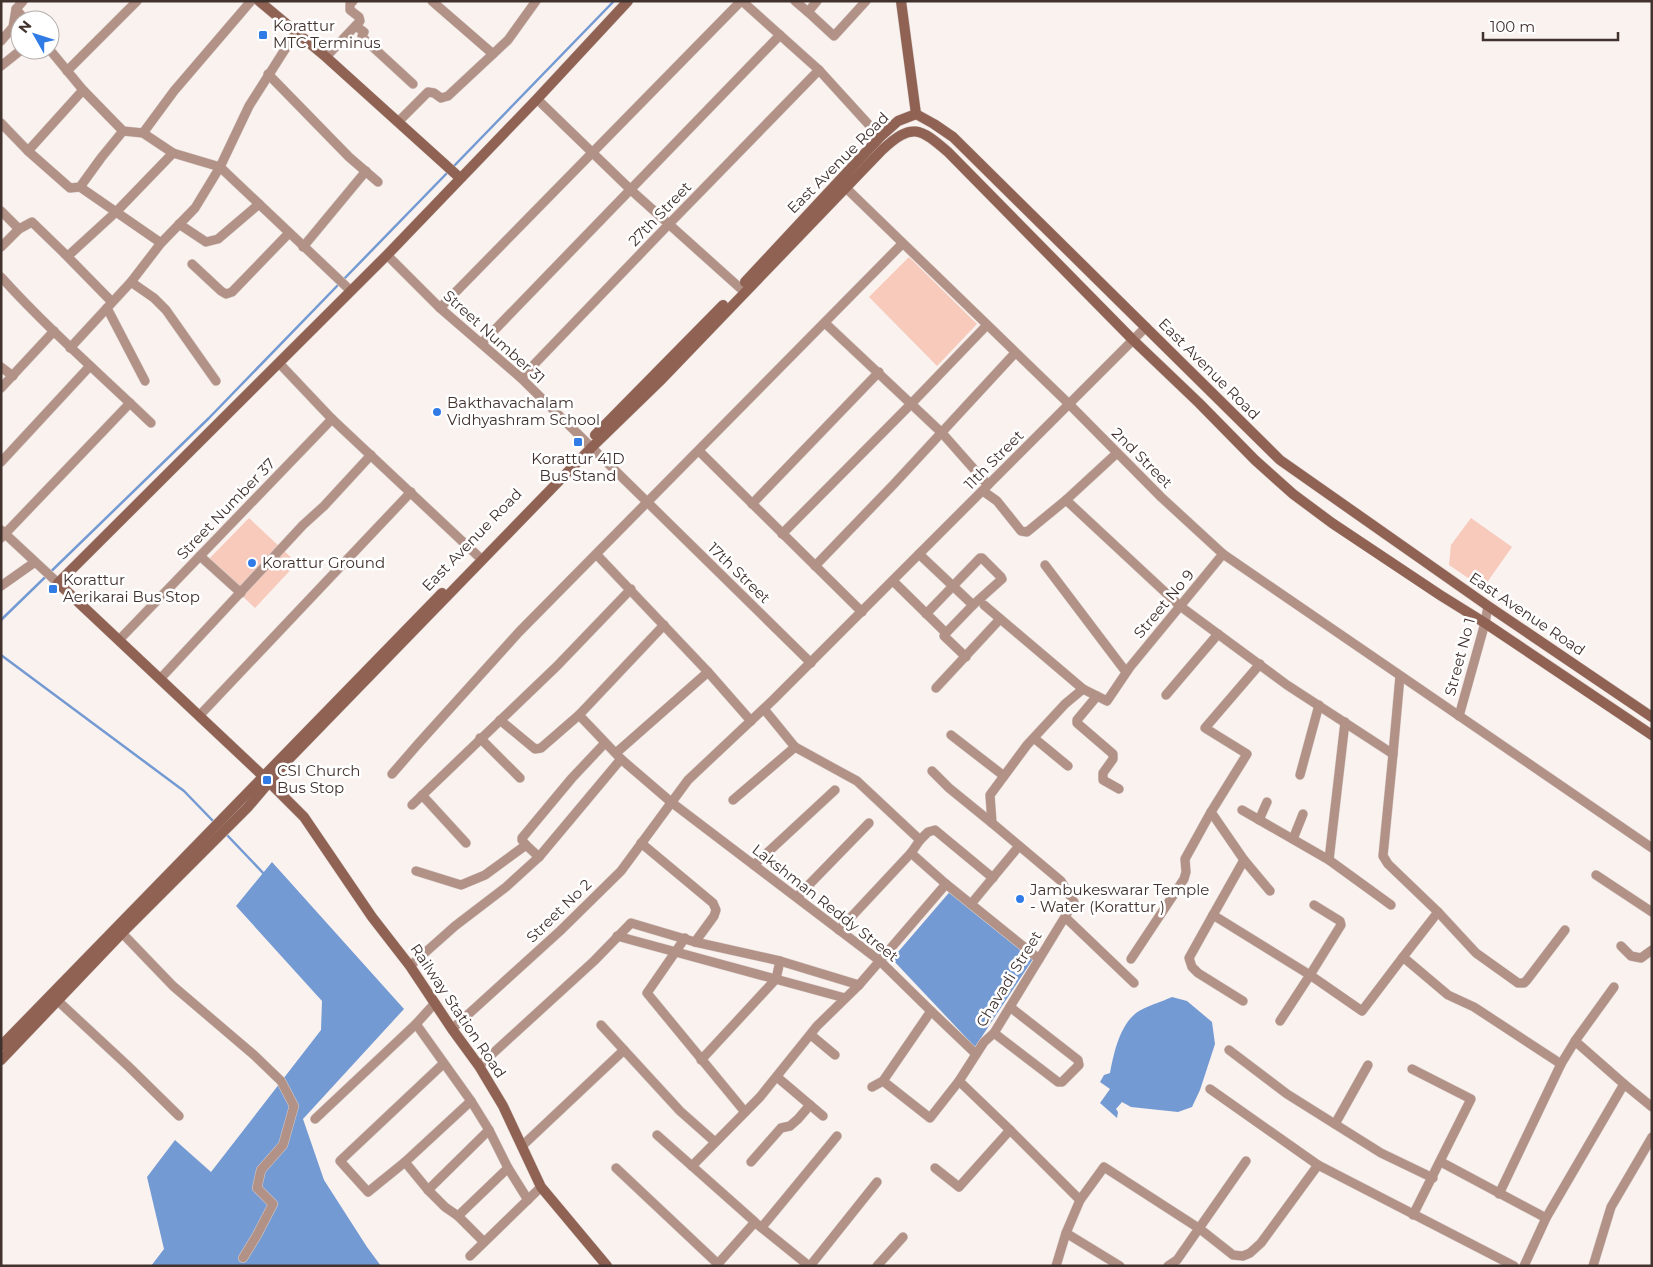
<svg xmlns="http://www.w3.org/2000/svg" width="1653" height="1267" font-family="Montserrat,sans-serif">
	<rect width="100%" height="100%" fill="#faf2ef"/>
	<!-- green -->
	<g fill="#f7cabb">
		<polygon points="909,257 977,324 937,366 869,297"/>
		<polygon points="249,518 297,563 255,608 206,562"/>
		<polygon points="1471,518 1512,547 1483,588 1449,565 1451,545"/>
	</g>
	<!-- water -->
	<g fill="#749ad3">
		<polygon points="272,862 404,1009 303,1119 324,1180 367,1247 381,1266 151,1266 164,1249 147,1177 175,1140 211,1172 321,1030 322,1001 236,906"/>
		<polygon points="953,888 1035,956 975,1047 892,959"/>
		<path d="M1172,997L1187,1001L1212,1022L1215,1044L1200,1090L1192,1107L1178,1112L1131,1107L1122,1102L1116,1109L1118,1112L1117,1118L1100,1103L1110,1089L1100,1082L1104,1075L1110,1073C1114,1053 1119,1027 1136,1013C1146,1006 1161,1002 1172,997Z"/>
	</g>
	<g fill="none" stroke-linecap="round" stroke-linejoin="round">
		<!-- stream -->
		<g stroke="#749ad3" stroke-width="2.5">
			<polyline points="453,167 614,1"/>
			<polyline points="343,280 449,171"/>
			<polyline points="1,620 209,418 339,284"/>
			<polyline points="1,655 184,791 215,823"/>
			<polyline points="226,834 265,875"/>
		</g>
		<defs>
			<g id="street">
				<polyline points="432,1 493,54"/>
				<polyline points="742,1 819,70 880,137"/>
				<polyline points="795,1 808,12 817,1"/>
				<polyline points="16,9 25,20"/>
				<polyline points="808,12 834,36 866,1"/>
				<polyline points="356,26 364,32 362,36 363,38 413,84"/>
				<polyline points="1,41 13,27 16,9 23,1"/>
				<polyline points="50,50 83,90 123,131 143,133 173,153 220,167 351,291"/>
				<polyline points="326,57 360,21 359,17 350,10 350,4 353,1"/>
				<polyline points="1,66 21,50"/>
				<polyline points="67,71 137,1"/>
				<polyline points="268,74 349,157 378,182"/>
				<polyline points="537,99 632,191 740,288"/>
				<polyline points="398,122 428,92 434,93 441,98 448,96 508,40 536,1"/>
				<polyline points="1,123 28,151 70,188 80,187 101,158 123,131"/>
				<polyline points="143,133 174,91 251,1"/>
				<polyline points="28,151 83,90"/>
				<polyline points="842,182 846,188 1069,404 1161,497 1223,554 1652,848"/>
				<polyline points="80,187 161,243"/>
				<polyline points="1,211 19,229"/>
				<polyline points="179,224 206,242 218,239 259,204"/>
				<polyline points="1,247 19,229 32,222 65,254 69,255 116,212 173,153"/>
				<polyline points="303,247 366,171"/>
				<polyline points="65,254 112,302"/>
				<polyline points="387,255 440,308 521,378 811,663"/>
				<polyline points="192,264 221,291 226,294 232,292 289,233"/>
				<path d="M1,277C48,329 101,375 151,423"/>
				<polyline points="131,282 154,298 166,310 216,381"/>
				<polyline points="107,308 145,381"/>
				<polyline points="440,308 741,1"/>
				<polyline points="825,323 942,433 988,485"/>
				<polyline points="482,343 780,35"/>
				<polyline points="70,348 131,282 161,243 195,208 220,167 249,106 296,32"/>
				<polyline points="279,363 332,419 478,556"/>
				<polyline points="1,367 13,376"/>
				<polyline points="521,378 669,224 819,70"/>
				<polyline points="1,388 54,331"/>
				<polyline points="699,451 862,612"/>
				<polyline points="1117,453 1066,500 1180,606 1287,685 1393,754 1400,676"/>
				<polyline points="1,462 90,366"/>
				<polyline points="983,491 997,501 1021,531 1027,532 1066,500"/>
				<polyline points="752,504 879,372"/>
				<polyline points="1,530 58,583"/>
				<polyline points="782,534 911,404 987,325"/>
				<polyline points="1,538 130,403"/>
				<polyline points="919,554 973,605"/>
				<polyline points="597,555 708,672 751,721"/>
				<polyline points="200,556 241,593"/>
				<polyline points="1045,565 1126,672"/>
				<polyline points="815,566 894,484 1015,353"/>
				<polyline points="893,581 946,633 973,605 1002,579 1001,577 982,558 980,558 926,614"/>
				<polyline points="1,586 35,562"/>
				<polyline points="984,605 1083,689 1107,701 1130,667 1223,554"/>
				<polyline points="944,636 966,657"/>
				<polyline points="119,640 332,419"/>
				<polyline points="160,679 303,525 324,506 371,455"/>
				<polyline points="936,688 1000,619"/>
				<polyline points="1166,695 1218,634"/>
				<polyline points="1097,696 1077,720 1077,723 1113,754 1113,759 1103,773 1103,780 1119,789"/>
				<polyline points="764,709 795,747 857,781 920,840 911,853 839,930"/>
				<polyline points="579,715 621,759 671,802 880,961 931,1011 976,1054"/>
				<polyline points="199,716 411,492"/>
				<polyline points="1459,716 1485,623 1488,606"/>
				<polyline points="500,720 535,749 541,748 579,715 664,625"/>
				<polyline points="951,735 1004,776"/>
				<polyline points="480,738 520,778"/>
				<polyline points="1034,738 1068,766"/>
				<polyline points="616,753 708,672"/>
				<polyline points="1393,754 1383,856 1388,864 1438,912 1476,953 1518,983 1524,983 1527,980 1565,930"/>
				<polyline points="932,771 949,788 992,823"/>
				<polyline points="392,774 418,744 519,632 902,244"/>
				<polyline points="1300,775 1319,705"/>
				<polyline points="422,795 466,843"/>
				<polyline points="733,800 795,747"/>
				<polyline points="412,805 557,666 631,589"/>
				<polyline points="1242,810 1329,860 1391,905"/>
				<polyline points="1259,820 1267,802"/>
				<polyline points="1293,839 1303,814"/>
				<polyline points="920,840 928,832 935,830 993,878"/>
				<polyline points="641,843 713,903 716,910 714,916 695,942"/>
				<polyline points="911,853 946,884 1039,959"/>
				<polyline points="539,857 526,845 522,840 522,838 572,778 605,743"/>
				<polyline points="1244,860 1211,812 1247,754 1205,728 1260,664"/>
				<polyline points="1329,860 1345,722"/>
				<polyline points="754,865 835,790"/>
				<polyline points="416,871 461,885 485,875 526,845"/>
				<polyline points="1596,875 1652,912"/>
				<polyline points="1270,891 1244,860 1213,915 1310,975 1280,1021"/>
				<polyline points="797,897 869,823"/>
				<polyline points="971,904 1019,846"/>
				<polyline points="1314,905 1340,921 1341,925 1310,975 1362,1011 1403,957"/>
				<polyline points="1438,912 1403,957 1448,995 1474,1007 1561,1064"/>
				<polyline points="1213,915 1189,958 1192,967 1198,973 1243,1001"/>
				<polyline points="1065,917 1134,983"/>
				<polyline points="122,933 173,986 254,1055 281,1081 294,1106 283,1145 261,1170 257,1188 273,1204 257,1235 243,1258"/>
				<polyline points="617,936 845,998"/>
				<polyline points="685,938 647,993 745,1112"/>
				<polyline points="1621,946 1631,956 1641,958 1652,950"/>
				<polyline points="1131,959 1184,879 1186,872 1185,859 1211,812"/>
				<polyline points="410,966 455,926 506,887 539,857 621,759"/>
				<polyline points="58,1001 128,1066 179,1116"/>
				<polyline points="416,1024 471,1101 489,1130 508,1168 528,1200"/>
				<polyline points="601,1025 680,1111 715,1142"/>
				<polyline points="452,1029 560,931 621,871 688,780 773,700 1146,327"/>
				<polyline points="994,1033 1058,1082 1062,1082 1079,1065 1078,1060 1010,1007"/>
				<polyline points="811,1035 835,1055"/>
				<polyline points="1575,1041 1624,1084"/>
				<polyline points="1229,1050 1287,1094 1381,1153 1433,1178"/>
				<polyline points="701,1060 776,979 780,961"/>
				<polyline points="443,1064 340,1161 368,1192 405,1162 471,1101"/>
				<polyline points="479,1066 594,961 631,923 695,942 780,961 859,985 946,884"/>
				<polyline points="1412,1069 1471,1099 1413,1215"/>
				<polyline points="777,1077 823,1116"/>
				<polyline points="883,1081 930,1118 959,1081"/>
				<polyline points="872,1087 883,1081 931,1011"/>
				<polyline points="1210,1089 1318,1165 1514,1266"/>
				<polyline points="315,1119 416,1024 435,1003"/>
				<polyline points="1335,1124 1368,1065"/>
				<polyline points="657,1135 755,1222 716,1266"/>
				<polyline points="522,1146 624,1050"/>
				<polyline points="405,1162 428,1190 445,1207 458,1216 484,1242"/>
				<polyline points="751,1162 781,1128 790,1126 798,1119 810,1105"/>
				<polyline points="1441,1162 1546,1218"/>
				<polyline points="692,1166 760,1097 817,1026 859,985"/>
				<polyline points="616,1168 718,1264"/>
				<polyline points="935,1168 959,1187 1010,1130"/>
				<polyline points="428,1190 489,1130"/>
				<polyline points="1499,1194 1561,1064 1575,1041 1614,987"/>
				<polyline points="1080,1200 1104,1167 1200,1229 1233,1255 1243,1256 1250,1253 1261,1243 1318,1165"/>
				<polyline points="458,1216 508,1168"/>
				<polyline points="757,1224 809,1266"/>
				<polyline points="762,1227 837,1136"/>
				<polyline points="1066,1233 1120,1266"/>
				<polyline points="470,1256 541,1187"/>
				<polyline points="810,1266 877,1182"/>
				<polyline points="877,1266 903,1237"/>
				<polyline points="1056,1266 1066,1233 1080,1200 1010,1130 959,1081 984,1042 994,1033 1074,902 1061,881 992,823 990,795 1027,745 1065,704 1083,689"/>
				<polyline points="1168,1266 1177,1260 1246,1161"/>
				<polyline points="1524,1266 1546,1218 1624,1084 1652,1107"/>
				<polyline points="1593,1266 1611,1207 1652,1137"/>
			</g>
			<g id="secondary">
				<polyline points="259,1 326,57 460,178"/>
				<polyline points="901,1 916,114"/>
				<polyline points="745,282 880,137 898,121 916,114 934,124 953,137 1280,460 1488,606 1652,717"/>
				<polyline points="595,435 723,305"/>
				<polyline points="1,1046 442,593"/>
				<path d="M1,1060L122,933L248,807L287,761L592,447L660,381L882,150C912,122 920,128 948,152L1133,340L1199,403L1255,460L1293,494L1332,523L1440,595L1485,623L1652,735"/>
				<polyline points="607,1266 541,1187 503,1106 479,1066 452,1029 410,966 372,917 304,817 263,776 58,583 387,255 537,99 628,1"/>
			</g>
		</defs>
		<!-- street casing -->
		<use href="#street" stroke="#d9cfcc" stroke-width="10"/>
		<!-- secondary casing -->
		<use href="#secondary" stroke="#d9cfcc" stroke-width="11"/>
		<!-- street -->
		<use href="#street" stroke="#b29186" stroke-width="9"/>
		<!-- secondary -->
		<use href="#secondary" stroke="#8f6253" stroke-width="10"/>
	</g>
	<!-- markers -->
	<g fill="#317be7" stroke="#fff" stroke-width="2">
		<rect x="258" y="30" width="10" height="10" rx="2.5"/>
		<circle cx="437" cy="412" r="5"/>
		<rect x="573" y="437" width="10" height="10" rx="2.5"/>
		<circle cx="252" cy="563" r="5"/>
		<rect x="48" y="584" width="10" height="10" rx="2.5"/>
		<rect x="262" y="775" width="10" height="10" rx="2.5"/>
		<circle cx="1020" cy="899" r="5"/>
	</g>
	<g text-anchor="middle" stroke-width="5" stroke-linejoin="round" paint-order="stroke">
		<!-- poi labels -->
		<g font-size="15" fill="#41322d" stroke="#fff" text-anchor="start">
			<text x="273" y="31">Korattur<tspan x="273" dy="17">MTC Terminus</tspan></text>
			<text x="447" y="408">Bakthavachalam<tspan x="447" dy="17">Vidhyashram School</tspan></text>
			<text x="578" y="464" text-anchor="middle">Korattur 41D<tspan x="578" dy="17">Bus Stand</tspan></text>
			<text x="262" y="568">Korattur Ground</text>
			<text x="63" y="585">Korattur<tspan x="63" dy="17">Aerikarai Bus Stop</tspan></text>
			<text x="277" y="776">CSI Church<tspan x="277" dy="17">Bus Stop</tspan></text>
			<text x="1030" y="895">Jambukeswarar Temple<tspan x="1030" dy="17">- Water (Korattur )</tspan></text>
		</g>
		<!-- street labels -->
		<g font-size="15" fill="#41322d" stroke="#fff">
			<text transform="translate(838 163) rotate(-45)" y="5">East Avenue Road</text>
			<text transform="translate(660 214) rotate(-46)" y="5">27th Street</text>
			<text transform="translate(494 337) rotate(42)" y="5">Street Number 31</text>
			<text transform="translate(1209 369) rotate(45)" y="5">East Avenue Road</text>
			<text transform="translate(1142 458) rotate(45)" y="5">2nd Street</text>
			<text transform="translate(994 460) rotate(-45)" y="5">11th Street</text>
			<text transform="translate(226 509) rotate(-46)" y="5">Street Number 37</text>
			<text transform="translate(472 540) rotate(-46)" y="5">East Avenue Road</text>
			<text transform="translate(739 573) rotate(44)" y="5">17th Street</text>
			<text transform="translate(1164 604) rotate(-50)" y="5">Street No 9</text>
			<text transform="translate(1527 614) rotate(34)" y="5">East Avenue Road</text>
			<text transform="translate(1460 657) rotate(-75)" y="5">Street No 1</text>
			<text transform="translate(825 903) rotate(38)" y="5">Lakshman Reddy Street</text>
			<text transform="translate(559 911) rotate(-44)" y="5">Street No 2</text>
			<text transform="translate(1009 979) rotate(-58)" y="5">Chavadi Street</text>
			<text transform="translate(458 1011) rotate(56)" y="5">Railway Station Road</text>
		</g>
	</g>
	<!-- border -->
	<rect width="1653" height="1267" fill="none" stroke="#41322d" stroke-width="5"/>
	<!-- north arrow -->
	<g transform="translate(35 35) rotate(309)"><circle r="24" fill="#ffffff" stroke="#b3adab"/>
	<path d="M0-4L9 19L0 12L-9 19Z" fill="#317be7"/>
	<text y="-8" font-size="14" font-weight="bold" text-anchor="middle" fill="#41322d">N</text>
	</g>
	<!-- scale -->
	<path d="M1483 32v8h135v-8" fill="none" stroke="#41322d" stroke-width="2.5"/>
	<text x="1490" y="32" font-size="15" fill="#41322d" stroke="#ffffff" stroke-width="4" paint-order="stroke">100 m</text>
</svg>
